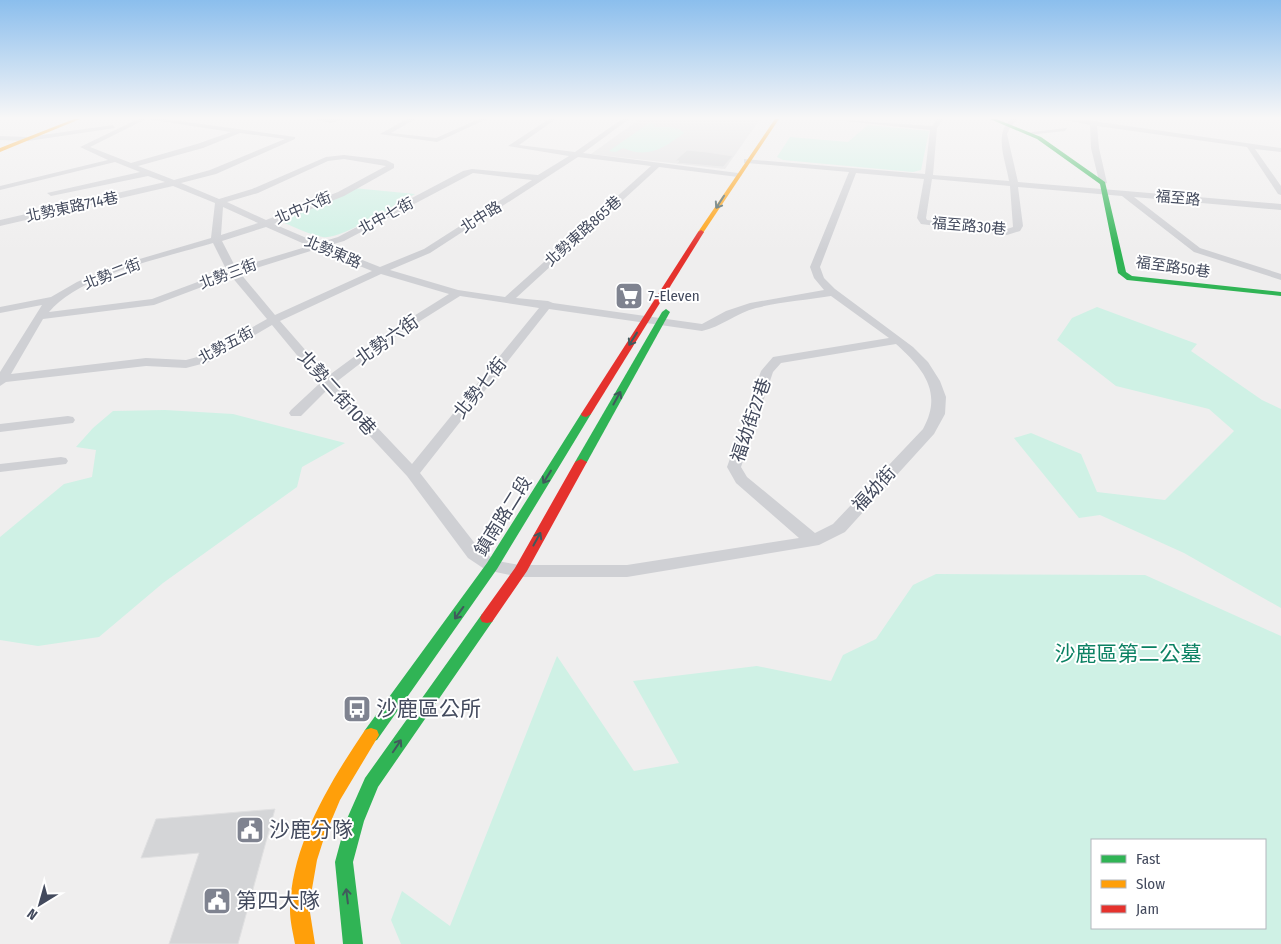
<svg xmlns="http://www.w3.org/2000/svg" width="1281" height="944" font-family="'Fira Sans Condensed','Noto Sans TC',sans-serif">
	<rect width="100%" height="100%" fill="#efeeee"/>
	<!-- education -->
	<polygon fill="#e0e0e1" points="640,119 760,119 725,169 591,154"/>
	<!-- green -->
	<g fill="#cff1e5" fill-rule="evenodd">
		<path d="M649,123L656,124L653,127H670L679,129L684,133C664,148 648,159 623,148L616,152L609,151Z"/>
		<polygon points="868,125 929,131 921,170 913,172 783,160 777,157 790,137 848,142"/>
		<path d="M353,188L415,194C397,204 341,240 323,237C310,235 295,227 282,222L287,217Z"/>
		<polygon points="1097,307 1197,344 1191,351 1262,400 1281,409 1281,608 1184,553 1100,515 1079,518 1014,438 1031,433 1081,454 1097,492 1165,500 1234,431 1209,409 1116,386 1057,340 1072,318"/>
		<polygon points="165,410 233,414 345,443 302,467 297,487 163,583 99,637 38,646 0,640 0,537 64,484 92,477 96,450 76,447 93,428 113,411"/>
		<path d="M936,574L1145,575L1281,636V944H401L391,920L402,891L450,926L557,656L634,771L679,763L633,681L757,666L831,681L843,655L876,639L913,585ZM1092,840H1265V928H1092Z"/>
	</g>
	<!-- building -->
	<g fill="#d4d5d7" stroke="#e0e0e1">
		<polygon points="687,150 707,152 733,156 723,167 677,163 679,161 675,161"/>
		<polygon points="275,809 238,944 169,944 199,853 141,858 156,819"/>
	</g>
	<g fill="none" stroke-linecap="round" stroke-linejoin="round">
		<!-- street -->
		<g fill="#cfd0d4" fill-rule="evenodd">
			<path d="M138,119H146L90,147L131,163L197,144L231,132L147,119H165L295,137V139L216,174L181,183L219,199L252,189L326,157L344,155L386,160L394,164V168L344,196L274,224L318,243L338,237L463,171L472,169L538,175L569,156L508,146L549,119H556L519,145L575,152L622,119H629L583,153L738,173L742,175L738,177L659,167L516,298L548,301L553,303L702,324L726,311L750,303L824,290L814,278L810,267L849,172L747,163H744V159L925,174L930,130L825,119L932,126L937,119H943L937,128L933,175L1009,181C1006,161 993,134 1011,119H1018L1011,126L1007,134L1018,182L1281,204V210L1134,197L1200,248L1281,274V280L1194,252L1122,196L1018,187L1023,226L1020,231L1007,235L921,224L917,218L924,179L856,173L820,267L824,278L835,289L913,347L928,362L940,381L946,397L945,414L934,434L845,532L819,545L627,577H520L486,570L468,558L407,476L327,390L301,416H291L289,413L291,410L320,383L272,325L209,362L186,368L146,366L6,382L0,386V372L42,305L0,313V307L51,297L77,282L109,268L211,238L215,203L173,186L0,226V220L165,182L148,176L51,196L47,193L140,172L115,162L0,190V186L108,160L80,147ZM240,133L285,139L210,170L174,180L138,166L203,148ZM578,157L651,166L505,297L458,290L390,270L430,253ZM344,159L386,166L338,192L266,220L227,202L258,193L328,161ZM473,173L532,180L424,249L380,267L327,246L344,241ZM932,179L1010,186L1013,227L1007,229L927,220L926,218ZM223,207L258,223L221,235ZM266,227L309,246L236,268L222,241ZM213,243L227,271L152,299L49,312C81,274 167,257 213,243ZM317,249L372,271L275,315L240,273ZM381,274L449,294L385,334L328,376L280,321ZM231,276L267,319L201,356L186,360L146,358L11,374L43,319L154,305ZM460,296L539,308L412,464L335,383L393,338ZM831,296L889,338L773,357L761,371L727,467L736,483L799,538L627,565H520L497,561L480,550L420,473L549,309L702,331C721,327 736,313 756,308C780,302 806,300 831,296ZM896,344C924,369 943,393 923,429L833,524L815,533L747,477L741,467L773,372L781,363Z"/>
			<polygon points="314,119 344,119 331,123"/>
			<polygon points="407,119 415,119 391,133 436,138 479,119 487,119 437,142 380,134"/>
			<polygon points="1060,119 1093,121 1281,148 1281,152 1255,149 1281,186 1281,195 1278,194 1247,147 1097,126 1099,148 1107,183 1100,185 1091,148 1090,125"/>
			<polygon points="113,125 115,128 28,141 0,140 0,136 28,137"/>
			<polygon points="1067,128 1065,131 1027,135 1024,133"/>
			<polygon points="68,416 73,417 75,420 73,423 0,432 0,424"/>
			<polygon points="61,457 66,458 68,461 66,464 0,472 0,464"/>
		</g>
		<!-- fast -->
		<g fill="#30b455" fill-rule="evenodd">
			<polygon points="990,119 996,119 1041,137 1105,182 1126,272 1132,276 1281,292 1281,296 1127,280 1118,273 1100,184 1037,139"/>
			<polygon points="666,309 670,312 587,462 585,464 577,464 575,462 662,312"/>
			<polygon points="586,411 591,414 497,569 377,740 371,742 365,740 363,735 365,730 487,563 581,414"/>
			<polygon points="487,613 492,614 494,618 492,622 378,787 364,821 353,862 363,944 343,944 335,862 346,821 365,778 482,614"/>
		</g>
		<!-- slow -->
		<g fill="#ff9f0a" fill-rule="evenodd">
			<polygon points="74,119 80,119 0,152 0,148"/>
			<polygon points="775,119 779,119 703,233 699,233 698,232"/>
			<path d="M371,728L377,730L379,735L340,800L324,838L317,860L309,906L315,944H295C293,933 290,921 290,910C291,845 330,782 365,730Z"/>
		</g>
		<!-- jam -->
		<g fill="#e5322d" fill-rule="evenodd">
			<polygon points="701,230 704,232 591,414 586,417 582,416 581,414 698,232"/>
			<polygon points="581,459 587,462 527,571 492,622 487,623 482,622 480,618 482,614 515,568 575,462"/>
		</g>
	</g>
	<!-- one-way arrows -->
	<defs><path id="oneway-shaft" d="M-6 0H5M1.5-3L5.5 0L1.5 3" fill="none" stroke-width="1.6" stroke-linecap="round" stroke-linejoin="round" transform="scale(1.25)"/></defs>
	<g stroke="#405a5c">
		<use href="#oneway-shaft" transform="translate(720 202) rotate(123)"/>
		<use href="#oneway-shaft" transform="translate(633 339) rotate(122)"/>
		<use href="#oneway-shaft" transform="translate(617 398) rotate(-61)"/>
		<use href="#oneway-shaft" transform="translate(547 477) rotate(122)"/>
		<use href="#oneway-shaft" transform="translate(537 539) rotate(-61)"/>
		<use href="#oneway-shaft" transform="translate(459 613) rotate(126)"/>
		<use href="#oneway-shaft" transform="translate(397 746) rotate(-56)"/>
		<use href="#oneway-shaft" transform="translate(347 896) rotate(-97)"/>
	</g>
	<!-- sky -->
	<linearGradient id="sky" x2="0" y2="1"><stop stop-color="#8bbeed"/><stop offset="0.47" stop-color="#f8f7f7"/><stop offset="1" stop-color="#f8f7f7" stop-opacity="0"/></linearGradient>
	<rect width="1281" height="251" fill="url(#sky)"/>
	<!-- icons -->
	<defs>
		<symbol id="supermarket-square" viewBox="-11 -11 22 22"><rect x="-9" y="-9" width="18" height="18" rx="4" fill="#7f8390" stroke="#fff"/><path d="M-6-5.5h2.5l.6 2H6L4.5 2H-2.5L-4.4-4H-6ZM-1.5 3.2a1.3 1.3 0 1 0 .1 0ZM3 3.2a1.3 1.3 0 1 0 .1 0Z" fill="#fff"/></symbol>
		<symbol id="bus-square" viewBox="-11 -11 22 22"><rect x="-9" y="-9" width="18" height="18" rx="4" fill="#7f8390" stroke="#fff"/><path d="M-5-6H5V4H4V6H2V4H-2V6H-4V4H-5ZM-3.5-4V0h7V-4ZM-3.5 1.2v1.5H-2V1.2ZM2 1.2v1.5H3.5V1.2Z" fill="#fff"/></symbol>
		<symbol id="civic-square" viewBox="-11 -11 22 22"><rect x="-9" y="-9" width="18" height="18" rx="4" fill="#7f8390" stroke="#fff"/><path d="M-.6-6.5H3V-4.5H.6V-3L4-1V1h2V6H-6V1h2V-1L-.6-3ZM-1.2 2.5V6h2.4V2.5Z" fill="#fff"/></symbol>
	</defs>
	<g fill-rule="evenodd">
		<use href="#supermarket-square" x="613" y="280" width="32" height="32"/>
		<use href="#bus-square" x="341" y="693" width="32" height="32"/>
		<use href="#civic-square" x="234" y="814" width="32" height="32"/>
		<use href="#civic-square" x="201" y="885" width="32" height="32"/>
	</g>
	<g text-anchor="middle" stroke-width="4" stroke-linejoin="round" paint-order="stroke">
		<!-- far-street labels -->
		<g font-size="15" fill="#434a5d" stroke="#fff">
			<text transform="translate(1178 198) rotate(5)" y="5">福至路</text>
			<text transform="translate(72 207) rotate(-12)" y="5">北勢東路714巷</text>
			<text transform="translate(303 208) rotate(-23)" y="5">北中六街</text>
			<text transform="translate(386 216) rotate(-28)" y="5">北中七街</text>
			<text transform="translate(481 217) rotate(-32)" y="5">北中路</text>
			<text transform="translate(969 226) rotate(5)" y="5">福至路30巷</text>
			<text transform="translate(583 231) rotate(-42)" y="5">北勢東路865巷</text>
			<text transform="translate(333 252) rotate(23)" y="5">北勢東路</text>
			<text transform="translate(1173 267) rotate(8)" y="5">福至路50巷</text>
			<text transform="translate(112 274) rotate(-21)" y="5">北勢二街</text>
			<text transform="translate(228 274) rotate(-20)" y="5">北勢三街</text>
			<text transform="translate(226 345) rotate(-28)" y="5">北勢五街</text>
		</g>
		<!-- far-poi labels -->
		<g font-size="15" fill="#434a5d" stroke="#fff" text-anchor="start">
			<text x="648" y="301">7-Eleven</text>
		</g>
		<!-- street labels -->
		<g font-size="18" fill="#434a5d" stroke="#fff">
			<text transform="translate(387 340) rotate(-35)" y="6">北勢六街</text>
			<text transform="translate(480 388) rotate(-51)" y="6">北勢七街</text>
			<text transform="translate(337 393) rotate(48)" y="6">北勢二街10巷</text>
			<text transform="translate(751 420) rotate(-71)" y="6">福幼街27巷</text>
			<text transform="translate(874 489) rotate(-47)" y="6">福幼街</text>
			<text transform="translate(503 516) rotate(-58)" y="6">鎮南路二段</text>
		</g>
		<!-- near-park labels -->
		<g font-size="21" fill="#0b8163" stroke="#fff">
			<text x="1128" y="661">沙鹿區第二公墓</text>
		</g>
		<!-- near-poi labels -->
		<g font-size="21" fill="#434a5d" stroke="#fff" text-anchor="start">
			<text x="376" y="716">沙鹿區公所</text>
			<text x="269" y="837">沙鹿分隊</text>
			<text x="236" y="908">第四大隊</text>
		</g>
	</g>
	<!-- legend -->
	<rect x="1091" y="839" width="175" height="90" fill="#ffffff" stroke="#b4b7be"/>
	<rect x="1101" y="855" width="25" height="8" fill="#30b455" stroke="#b4b7be"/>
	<text x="1136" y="864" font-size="15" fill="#434a5d">Fast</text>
	<rect x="1101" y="880" width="25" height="8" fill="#ff9f0a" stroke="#b4b7be"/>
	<text x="1136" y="889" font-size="15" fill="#434a5d">Slow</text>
	<rect x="1101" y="905" width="25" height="8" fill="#e5322d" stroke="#b4b7be"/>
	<text x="1136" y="914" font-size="15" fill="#434a5d">Jam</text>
	<!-- north arrow -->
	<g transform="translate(40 904) rotate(217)" stroke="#ffffff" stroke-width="4" paint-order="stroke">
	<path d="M0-4L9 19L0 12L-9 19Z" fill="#434a5d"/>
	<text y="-8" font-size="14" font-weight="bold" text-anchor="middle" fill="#434a5d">N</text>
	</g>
</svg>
